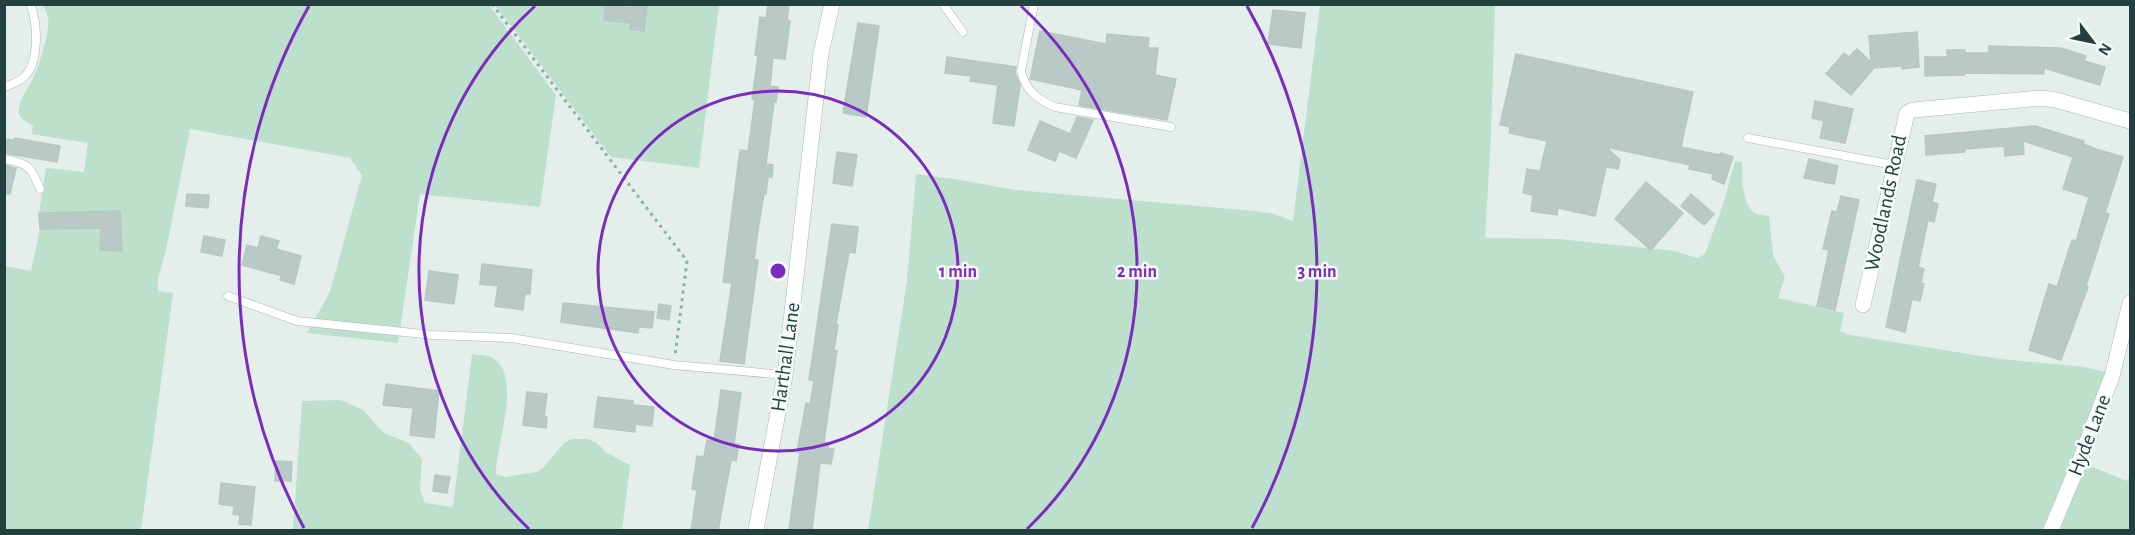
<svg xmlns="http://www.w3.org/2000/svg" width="2135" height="535" font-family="'Alegreya Sans',sans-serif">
	<rect width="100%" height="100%" fill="#e4eeeb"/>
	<!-- green -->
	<g fill="#bce0cb">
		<path d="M43,5H489L556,95L540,207L420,194L398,343L307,333L330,292L362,175L350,158L190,129L166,250L158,279V291L173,293L141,530H5V266L31,271L40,229L121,227L120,211L39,213L46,168L84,172L88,143L32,134L33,126C29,123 21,120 19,114C17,104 26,92 30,84C37,73 51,30 48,18C47,13 45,9 43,5Z"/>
		<polygon points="495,5 719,5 699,168 611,157"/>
		<path d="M1320,5H1495L1491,136L1485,238L1559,239L1675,251L1697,258L1705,254L1724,202L1735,161L1742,162C1742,175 1742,206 1755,213C1759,215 1764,215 1769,216L1773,255L1785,277L1778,298L1844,313L1840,331L1850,335L2000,359L2085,367L2106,372L2085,429L2042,530H868L907,281L916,174L961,180L1015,190L1255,211L1274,214L1293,221Z"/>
		<path d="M472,354C478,355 485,355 491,357C524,374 496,444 496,474L505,477L536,472L542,469L565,442L572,439H588L597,443L607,453L630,465L622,530H293L302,401L341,400L363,410L384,433L409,443L422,459L420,490L425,503L453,507Z"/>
		<polygon points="2087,465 2127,481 2130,475 2130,530 2058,530"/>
	</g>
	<!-- building -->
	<g fill="#b9c9c5" stroke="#b6c8c4" stroke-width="1.5">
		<polygon points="633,4 647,4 644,31 630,29 631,23 604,20 606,5 632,8"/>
		<polygon points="768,4 789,4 787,21 790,21 785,59 773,58 770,86 778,87 776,102 774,102 766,164 773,165 772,177 768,177 766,194 764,194 758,230 754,260 758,260 744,364 720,361 732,283 723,282 740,150 748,151 755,100 752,99 758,56 755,55 760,17 766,18"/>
		<polygon points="1273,10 1305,13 1301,48 1268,44"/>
		<polygon points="858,23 879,26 866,117 843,113"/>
		<polygon points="1040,31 1106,44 1107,34 1149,38 1148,48 1158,48 1155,75 1176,79 1167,120 1082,106 1079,105 1082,90 1030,79"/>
		<polygon points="1917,32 1919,67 1902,69 1902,66 1874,68 1851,95 1826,74 1844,53 1849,57 1857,49 1871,62 1869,36"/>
		<polygon points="1989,46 2061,48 2086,56 2084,61 2105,67 2100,85 2044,68 2044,74 1965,73 1965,75 1925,76 1925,57 1947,57 1947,50 1965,50 1965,53 1989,53"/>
		<polygon points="1516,54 1693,92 1681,147 1720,155 1721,153 1733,157 1724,184 1712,179 1713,174 1689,169 1690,165 1606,147 1620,160 1618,169 1606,167 1595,216 1558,208 1557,215 1531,211 1533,195 1523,193 1527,169 1540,171 1547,141 1509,133 1510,127 1500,125"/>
		<polygon points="947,57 1016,67 1015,73 1020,85 1014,126 993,123 998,85 970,81 971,76 945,73"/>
		<polygon points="1815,101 1853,109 1845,143 1820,138 1824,121 1812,118"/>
		<polygon points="1077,117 1093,120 1076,158 1059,151 1055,161 1028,150 1040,121 1070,134"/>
		<polygon points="2035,126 2084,141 2083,144 2096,149 2123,157 2105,213 2109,214 2086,286 2088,287 2061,360 2029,350 2049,284 2057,287 2072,240 2076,241 2089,197 2063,189 2073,157 2023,141 2024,154 2005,156 2004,146 1965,149 1965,152 1926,155 1925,136"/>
		<polygon points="15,138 60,146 57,162 4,153 4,139 15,140"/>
		<polygon points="837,152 857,155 852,186 833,183"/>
		<polygon points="1809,159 1838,166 1834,184 1804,178"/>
		<polygon points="4,165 16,168 10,194 4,194"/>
		<polygon points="1917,180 1936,184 1932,202 1938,204 1934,222 1928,220 1918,267 1924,269 1921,283 1924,284 1920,301 1912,299 1905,332 1886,327"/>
		<polygon points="1646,182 1683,213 1651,250 1615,219"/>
		<polygon points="187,194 209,195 208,208 186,206"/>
		<polygon points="1691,194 1714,214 1704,225 1681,206"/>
		<polygon points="1841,196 1859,200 1835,310 1817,306 1829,250 1823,249 1832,211 1837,212"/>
		<polygon points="120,211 122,251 100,250 101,228 40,229 39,213"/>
		<polygon points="832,224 858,227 855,253 849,252 836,324 838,325 834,350 837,351 824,442 828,443 828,448 834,449 831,464 820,463 812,531 797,531 789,529 800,452 797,452 806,403 810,404 814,381 809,380"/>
		<polygon points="204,236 225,240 222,256 201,252"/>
		<polygon points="261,236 279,241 276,249 301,256 294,284 280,280 282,276 242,265 247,245 258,248"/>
		<polygon points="482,264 532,270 530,294 525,294 523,310 495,306 498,286 480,284"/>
		<polygon points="429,271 458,275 454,304 425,300"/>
		<polygon points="563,303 654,312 652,328 639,327 638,333 561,322"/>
		<polygon points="659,304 671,306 669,320 657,318"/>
		<polygon points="386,384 439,391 434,438 410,435 413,408 383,405"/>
		<polygon points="721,390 741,393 734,444 739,444 736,461 731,460 718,531 691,531 697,490 692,489 697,456 704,457 707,440 714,441"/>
		<polygon points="527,392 547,394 544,416 547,417 546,428 523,425"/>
		<polygon points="598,397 633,401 633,405 654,407 652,426 635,424 635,432 594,427"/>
		<polygon points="276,461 292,462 291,481 275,481"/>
		<polygon points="435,475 450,477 447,493 433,491"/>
		<polygon points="221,483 255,487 251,525 239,524 240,515 233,514 234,506 219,504"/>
	</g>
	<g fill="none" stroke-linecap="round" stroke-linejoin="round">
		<defs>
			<g id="lane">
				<polyline points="943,4 963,32"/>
				<path d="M1034,4L1021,71C1025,90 1037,99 1055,107L1171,127"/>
				<path d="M4,87C10,85 22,80 26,75C39,60 38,22 30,4"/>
				<polyline points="1748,138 1894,165"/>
				<path d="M4,159C29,163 31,167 40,189"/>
				<polyline points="228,296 297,321 433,335 511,338 674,365 785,375"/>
			</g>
			<g id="street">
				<polyline points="1863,305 1907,113 1913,110 2041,98 2056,100 2130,121"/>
				<polyline points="756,530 785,375 821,53 832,4"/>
				<polyline points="2051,530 2079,463 2112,376 2130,303"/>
			</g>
		</defs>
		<!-- lane casing -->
		<use href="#lane" stroke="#a6b7b4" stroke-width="9"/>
		<!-- street casing -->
		<use href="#street" stroke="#a6b7b4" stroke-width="16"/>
		<!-- path -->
		<polyline stroke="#83b4ac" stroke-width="3" stroke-dasharray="3 4.5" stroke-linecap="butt" points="492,4 687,261 675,356"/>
		<!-- lane -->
		<use href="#lane" stroke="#fff" stroke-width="8"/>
		<!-- street -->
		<use href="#street" stroke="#fff" stroke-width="15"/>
	</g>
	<!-- distance rings -->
	<g fill="none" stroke="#7b2cbf" stroke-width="3">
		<circle cx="778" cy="271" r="180"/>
		<path d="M529 529A359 359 0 0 1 535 6M1021 6A359 359 0 0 1 1027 529"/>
		<path d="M304 528A539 539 0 0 1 309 6M1247 6A539 539 0 0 1 1252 528"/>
	</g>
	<g text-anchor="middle" stroke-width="5" stroke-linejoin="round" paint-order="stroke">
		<!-- street labels -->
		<g font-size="21" fill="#22413e" stroke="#f5faf8">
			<text transform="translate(1885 203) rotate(-78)" y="7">Woodlands Road</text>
			<text transform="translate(785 357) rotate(-82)" y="7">Harthall Lane</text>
			<text transform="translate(2089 435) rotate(-69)" y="7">Hyde Lane</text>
		</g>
	</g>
	<circle cx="778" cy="271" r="9" fill="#7b2cbf" stroke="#f5faf8" stroke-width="3"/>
	<g font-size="18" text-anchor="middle" font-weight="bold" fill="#7b2cbf" stroke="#f5faf8" stroke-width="5" stroke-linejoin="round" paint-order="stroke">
		<text x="958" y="277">1 min</text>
		<text x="1137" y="277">2 min</text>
		<text x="1317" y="277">3 min</text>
	</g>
	<!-- border -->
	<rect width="2135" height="535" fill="none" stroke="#22413e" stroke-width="12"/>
	<!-- north arrow -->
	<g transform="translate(2093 42) rotate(122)" stroke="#f5faf8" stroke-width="4.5" paint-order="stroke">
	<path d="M0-4.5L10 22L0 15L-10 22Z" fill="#22413e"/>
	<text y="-9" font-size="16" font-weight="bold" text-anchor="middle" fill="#22413e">N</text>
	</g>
</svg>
